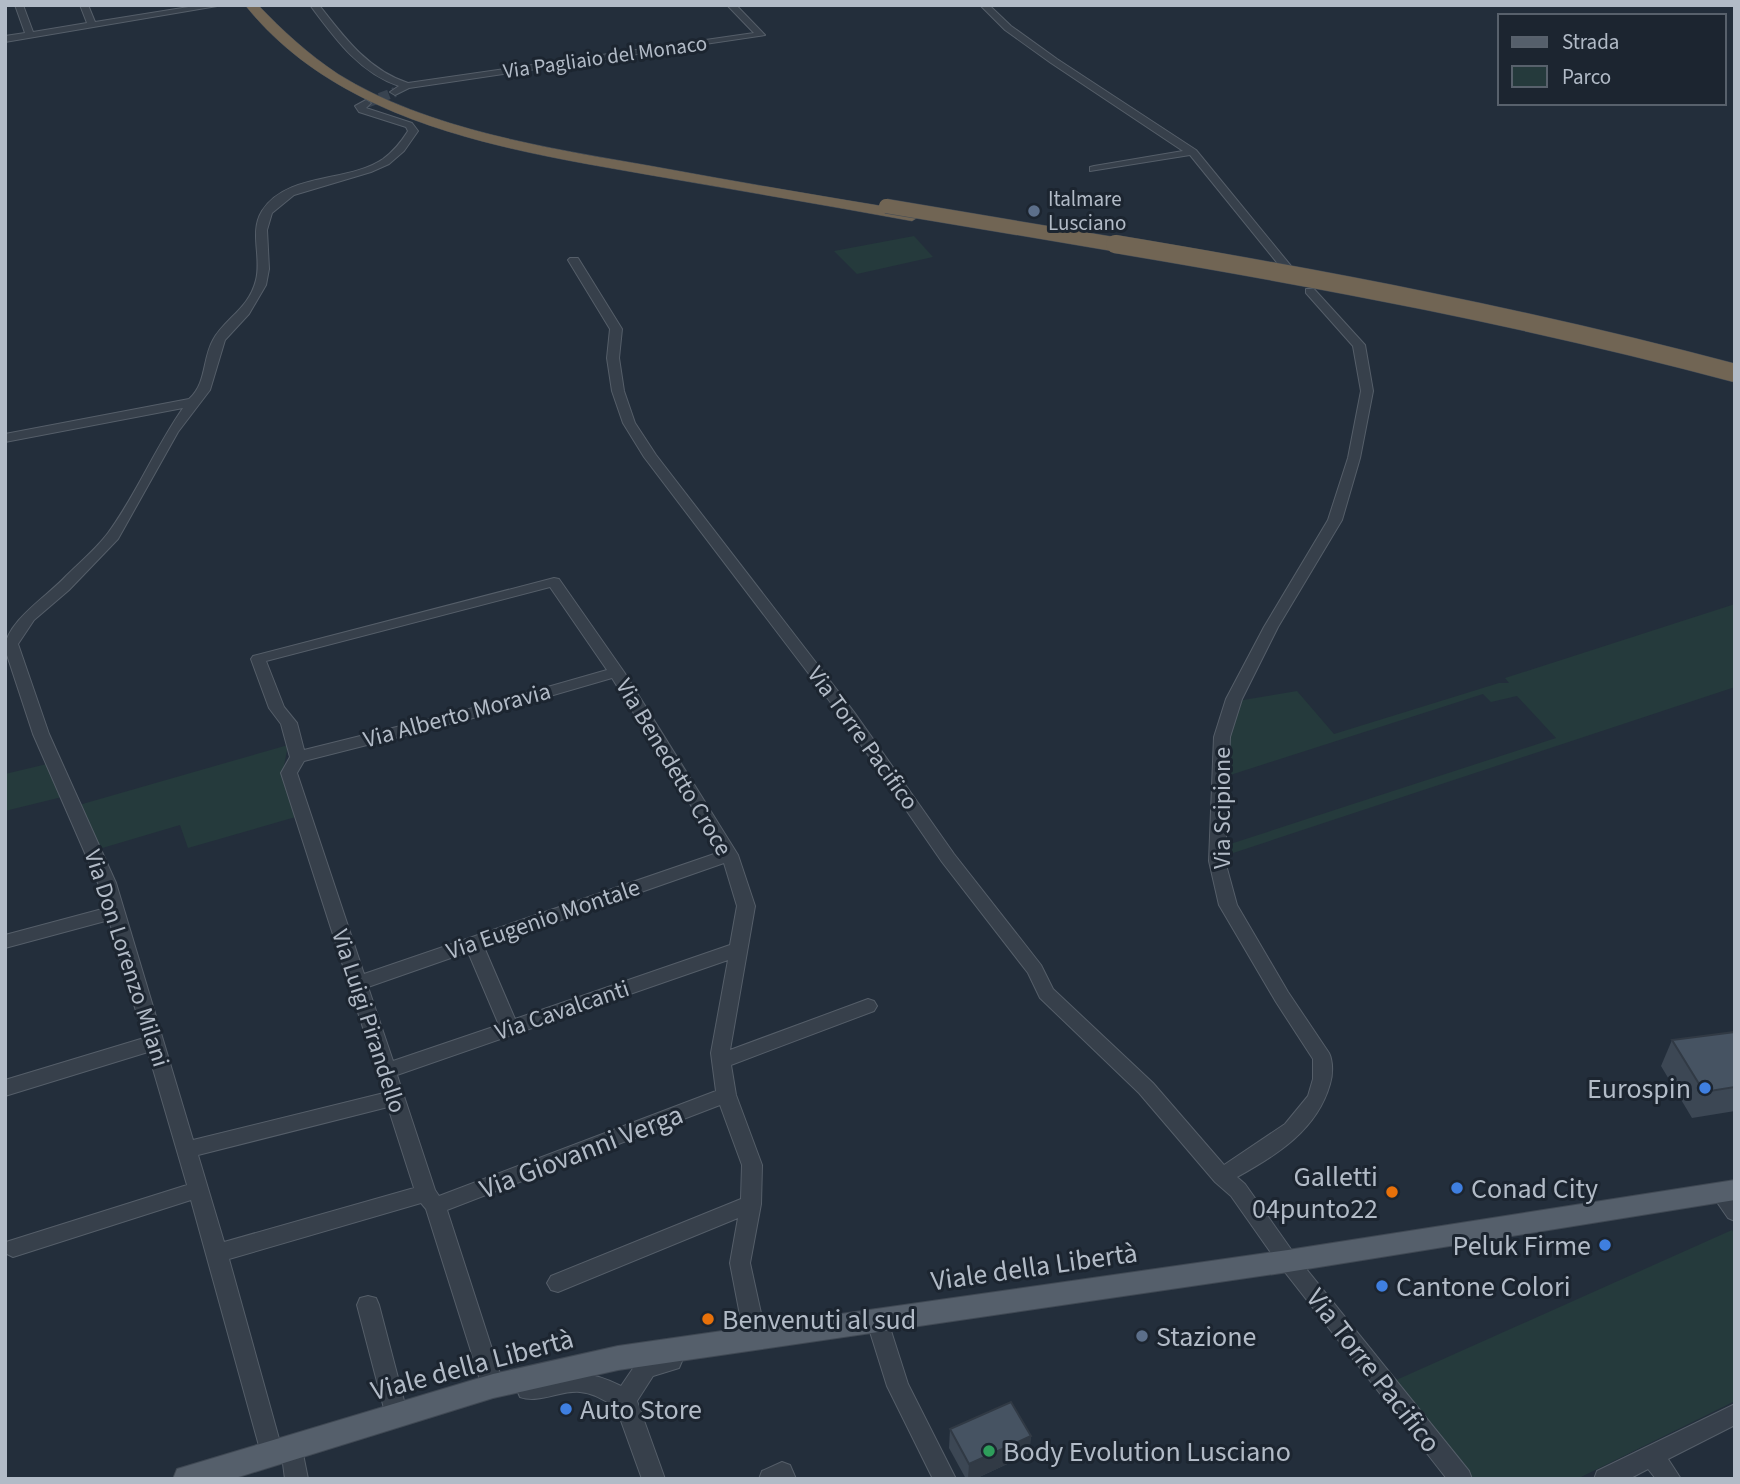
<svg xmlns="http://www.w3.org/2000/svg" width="1740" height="1484" font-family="'Source Sans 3',sans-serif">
	<rect width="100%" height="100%" fill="#232e3b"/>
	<!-- green -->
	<g fill="#253a3c">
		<polygon points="914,236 933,257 857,274 834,251"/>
		<polygon points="1735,604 1735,687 1221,857 1221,847 1556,738 1517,696 1491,702 1483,694 1224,777 1226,736 1237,701 1297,691 1334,734 1499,683 1509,683 1505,678"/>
		<polygon points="288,745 283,771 299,816 188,848 180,825 99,849 79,805"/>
		<polygon points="47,764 62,797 5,811 5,774"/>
		<polygon points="1732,1230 1735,1234 1735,1401 1577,1479 1472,1479 1394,1381"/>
	</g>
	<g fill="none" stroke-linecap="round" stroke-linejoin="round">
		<!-- minor-tunnel -->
		<polyline stroke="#384350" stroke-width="10" stroke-dasharray="10 4.5" stroke-linecap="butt" points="366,103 395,92"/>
		<defs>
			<g id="minor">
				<polygon points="15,5 23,5 33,32 87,23 80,5 88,5 95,22 201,5 223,5 5,42 5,36 25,33"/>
				<path d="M310,5H319C344,37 368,70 408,83L754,33L727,5H736L765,35L409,88L395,95L390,92L399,86C359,73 334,37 310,5Z"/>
				<polygon points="980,5 989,5 1011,26 1057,59 1196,150 1291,266 1291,270 1283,270 1190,155 1090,171 1090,167 1094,166 1183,151 1051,63 1005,30"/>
				<path d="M366,100L371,103L366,108L412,123L418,131L404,151L389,164L371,172L294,195L272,213L267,230L269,269L266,285L249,314L225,340L210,390L178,432L118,539L69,590L34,620L18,644L49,734L116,883L193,1140L384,1093L281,773L290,757L281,724L269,708L251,659L253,656L554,578L559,579L624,672L738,855L755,906L730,1050L868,999L874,1001L877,1006L874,1011L731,1065L736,1095L762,1165L761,1204L750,1263L766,1336L763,1343L755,1346L747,1343L744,1336L730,1263L738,1218L558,1292L551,1290L547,1283L551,1276L741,1199L742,1165L720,1105L447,1210L504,1386L501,1393L493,1396L485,1393L482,1386L426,1209L421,1203L229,1259L281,1446L284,1439L292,1436L300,1439L308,1479H285L282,1456L280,1461L272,1464L264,1461L261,1453L191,1200L13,1257L5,1253L6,1242L187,1185L148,1052L5,1096V1080L144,1038L109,920L5,948V935L106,908L98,883L33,734L5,649C5,622 49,595 66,576C80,562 96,549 108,533C136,495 155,448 183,408L5,442V434L189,399C207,383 202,360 213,340C225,318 249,309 256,280C262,257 249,232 262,211C287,172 348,183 383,159C394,151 401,142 408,131L406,127L359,112L355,106ZM550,587L607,670L477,707L304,750L297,723L284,707L266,661ZM612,678L720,852L364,974L297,773L304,761L485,715ZM724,863L737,906L730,945L515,1019L484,947ZM468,952L499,1025L393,1061L368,987ZM728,960L711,1053L716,1091L439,1196L435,1190L397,1075ZM388,1107L414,1188L224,1242L198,1155Z"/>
				<path d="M570,258H578L622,329L619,358L624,391L635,423L656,455L854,712L954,854L1041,965L1053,989L1153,1083L1224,1165L1285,1124L1308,1096L1313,1079V1059L1276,1002L1219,905L1209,861L1214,737L1226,699L1264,627L1328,520L1348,458L1361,391L1353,346L1306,293V289H1314L1365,345L1373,391L1360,458L1342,520L1278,627L1242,699L1230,737L1225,861L1237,905L1288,992L1329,1053C1333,1061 1333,1075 1330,1084C1317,1130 1277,1155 1237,1177L1245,1184L1295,1255L1469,1471L1472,1479H1447L1281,1267L1231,1196L1215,1182L1139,1093L1040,998L1028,973L942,862L844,720L644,457L623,423L612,391L607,358L610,329L568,260Z"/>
				<path d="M1720,1184C1738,1190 1735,1205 1735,1221L1728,1218L1710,1192L1713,1186Z"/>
				<polygon points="368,1296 376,1298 379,1305 408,1416 405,1423 397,1426 389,1423 386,1416 357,1305 360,1298"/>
				<polygon points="877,1309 885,1312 908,1384 956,1479 933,1479 887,1386 866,1319 869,1312"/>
				<path d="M671,1351L679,1354L682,1361L679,1368L653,1376L637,1401L665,1479H642L616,1407C605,1401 594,1393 580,1392C561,1390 539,1404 520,1397L517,1390L520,1383L528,1380C566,1372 585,1368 621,1386L638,1361Z"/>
				<polygon points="1735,1404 1735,1425 1668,1459 1681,1479 1656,1479 1648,1469 1629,1479 1594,1479 1597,1471"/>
				<polygon points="782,1462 790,1465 796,1479 759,1479 762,1471"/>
			</g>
			<polygon id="major" points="1735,1180 1735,1200 1288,1272 618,1370 493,1398 232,1479 173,1479 177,1469 187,1466 493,1374 618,1346 1288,1250"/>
			<path id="highway" d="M245,5H258C283,31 308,54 338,74C428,130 549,148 651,166C738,182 825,197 912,211L920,216L912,221C830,206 748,192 667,178C520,152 344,129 245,5Z"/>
		</defs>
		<!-- minor casing -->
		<use href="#minor" stroke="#555e69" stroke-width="2"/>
		<!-- major casing -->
		<use href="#major" stroke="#404954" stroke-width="2"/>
		<!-- highway casing -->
		<use href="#highway" stroke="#424b56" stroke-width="1"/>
		<!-- minor -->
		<use href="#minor" fill="#37404b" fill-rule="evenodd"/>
		<!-- major -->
		<use href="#major" fill="#555f6b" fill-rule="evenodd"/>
		<!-- highway -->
		<use href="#highway" fill="#716554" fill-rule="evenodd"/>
		<defs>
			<polyline id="highway-bridge-far1" points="886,206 1125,246"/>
			<path id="highway-bridge" d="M1115,244C1324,279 1530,318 1735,373"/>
		</defs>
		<!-- highway-bridge-far1 casing -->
		<use href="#highway-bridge-far1" stroke="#424b56" stroke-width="15" stroke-linecap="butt"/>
		<!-- highway-bridge casing -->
		<use href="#highway-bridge" stroke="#424b56" stroke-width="19" stroke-linecap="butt"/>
		<!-- highway-bridge-far1 -->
		<use href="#highway-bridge-far1" stroke="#716554" stroke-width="14"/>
		<!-- highway-bridge -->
		<use href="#highway-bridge" stroke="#716554" stroke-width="18"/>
	</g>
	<!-- wall -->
	<g fill="#3c4754">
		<polygon points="1735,1032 1735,1111 1692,1118 1661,1066 1672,1040"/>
		<polygon points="950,1429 1031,1436 1029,1454 975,1479 966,1479 949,1448"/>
	</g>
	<!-- shaded-wall -->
	<polygon fill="#313a45" points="1031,1436 1029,1454 975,1479 968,1479 969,1464"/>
	<!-- building -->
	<g fill="#465362" stroke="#313a45" stroke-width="2">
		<polygon points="1735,1032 1735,1087 1704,1092 1672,1040"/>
		<polygon points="1011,1402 1031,1436 969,1464 950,1429"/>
	</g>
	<!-- markers -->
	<g fill="#5c6f8a" stroke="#1c2530" stroke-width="2.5">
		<circle cx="1034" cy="211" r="7"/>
		<circle cx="1142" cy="1336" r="7"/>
	</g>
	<g fill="#3f7fe0" stroke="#1c2530" stroke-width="2.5">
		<circle cx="1705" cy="1088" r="7"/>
		<circle cx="1457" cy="1188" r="7"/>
		<circle cx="1605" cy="1245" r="7"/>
		<circle cx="1382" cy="1286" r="7"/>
		<circle cx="566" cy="1409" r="7"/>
	</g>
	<g fill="#e8710a" stroke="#1c2530" stroke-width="2.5">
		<circle cx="1392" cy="1192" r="7"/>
		<circle cx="708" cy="1319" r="7"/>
	</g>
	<circle fill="#2e9e5b" stroke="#1c2530" stroke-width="2.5" cx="989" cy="1451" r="7"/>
	<g text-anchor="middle" stroke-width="6" stroke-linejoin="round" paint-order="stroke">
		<!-- far-street labels -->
		<g font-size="21" fill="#b2bbc7" stroke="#1c2530">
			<text transform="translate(605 57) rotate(-8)" y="7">Via Pagliaio del Monaco</text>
		</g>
		<!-- far-poi labels -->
		<g font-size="21" fill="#b2bbc7" stroke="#1c2530" text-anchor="start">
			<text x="1048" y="206">Italmare<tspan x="1048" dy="24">Lusciano</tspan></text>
		</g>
		<!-- street labels -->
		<g font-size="24" fill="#b2bbc7" stroke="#1c2530">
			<text transform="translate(457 715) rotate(-15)" y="8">Via Alberto Moravia</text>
			<text transform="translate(863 738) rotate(54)" y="8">Via Torre Pacifico</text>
			<text transform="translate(674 767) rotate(59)" y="8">Via Benedetto Croce</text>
			<text transform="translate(1222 808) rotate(-90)" y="8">Via Scipione</text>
			<text transform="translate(543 919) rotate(-19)" y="8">Via Eugenio Montale</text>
			<text transform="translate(127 958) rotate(72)" y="8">Via Don Lorenzo Milani</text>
			<text transform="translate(562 1010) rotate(-19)" y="8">Via Cavalcanti</text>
			<text transform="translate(369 1021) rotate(72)" y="8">Via Luigi Pirandello</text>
		</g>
		<!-- near-poi labels -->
		<g font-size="28" fill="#b2bbc7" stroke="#1c2530" text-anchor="start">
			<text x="1691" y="1098" text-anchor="end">Eurospin</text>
			<text x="1378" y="1186" text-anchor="end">Galletti<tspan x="1378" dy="32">04punto22</tspan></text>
			<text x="1471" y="1198">Conad City</text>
			<text x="1591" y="1255" text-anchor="end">Peluk Firme</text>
			<text x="1396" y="1296">Cantone Colori</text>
			<text x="722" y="1329">Benvenuti al sud</text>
			<text x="1156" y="1346">Stazione</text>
			<text x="580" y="1419">Auto Store</text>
			<text x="1003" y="1461">Body Evolution Lusciano</text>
		</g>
		<!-- near-street labels -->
		<g font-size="28" fill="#b2bbc7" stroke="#1c2530">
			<text transform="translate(581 1151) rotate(-21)" y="10">Via Giovanni Verga</text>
			<text transform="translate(1034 1266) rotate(-8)" y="10">Viale della Libertà</text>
			<text transform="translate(472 1364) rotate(-15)" y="10">Viale della Libertà</text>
			<text transform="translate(1374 1370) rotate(52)" y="10">Via Torre Pacifico</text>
		</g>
	</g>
	<!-- border -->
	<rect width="1740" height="1484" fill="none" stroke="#b2bbc7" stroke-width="14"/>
	<!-- legend -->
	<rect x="1498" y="14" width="228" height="91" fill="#1c2530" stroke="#58616c" stroke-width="2"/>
	<rect x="1512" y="37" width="35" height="10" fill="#555f6b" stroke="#58616c" stroke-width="2"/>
	<text x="1562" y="49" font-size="21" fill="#b2bbc7">Strada</text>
	<rect x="1512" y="66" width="35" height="21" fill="#253a3c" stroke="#58616c" stroke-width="2"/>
	<text x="1562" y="84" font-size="21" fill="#b2bbc7">Parco</text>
</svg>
